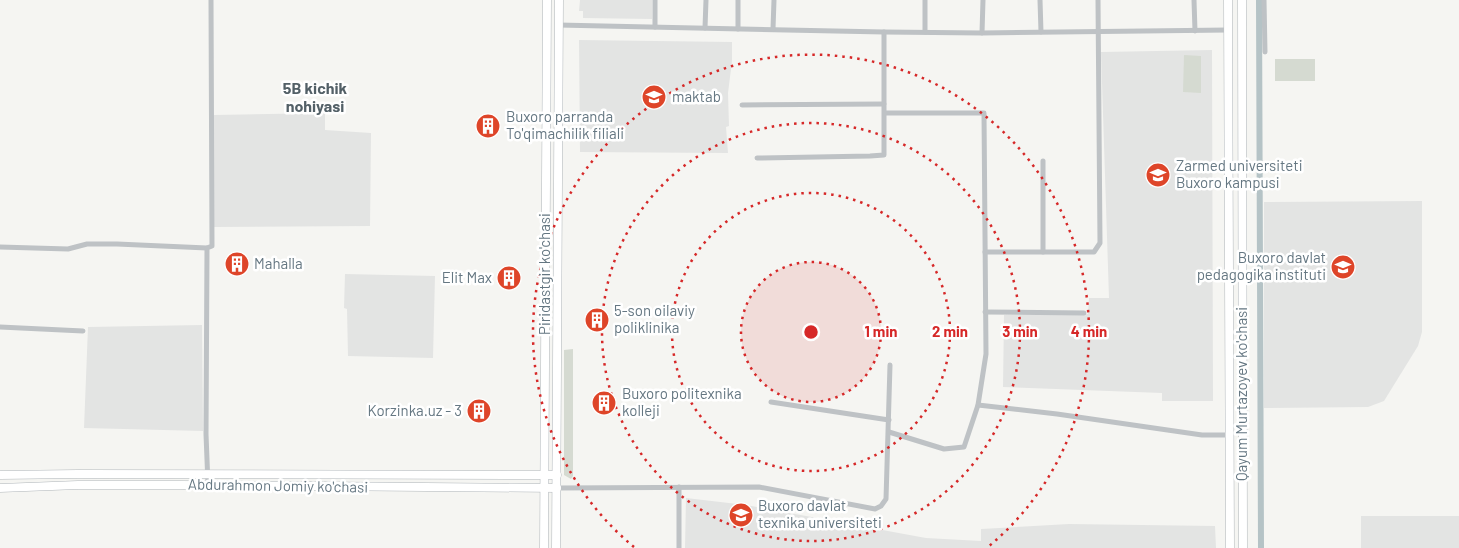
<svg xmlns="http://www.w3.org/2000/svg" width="1459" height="548" font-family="Barlow,sans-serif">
	<rect width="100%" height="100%" fill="#f5f5f2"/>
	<!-- built -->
	<g fill="#e3e4e3">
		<polygon points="580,0 652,0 652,19 583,18 583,11 579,11"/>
		<polygon points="579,40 732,42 732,61 728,93 729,126 726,127 728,153 580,152"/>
		<polygon points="1212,50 1213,401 1162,401 1162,393 1003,387 1004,315 1088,314 1089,298 1109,298 1101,52"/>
		<polygon points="325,113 325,130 371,133 370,226 214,227 214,115"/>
		<polygon points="1422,201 1422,332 1418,346 1384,401 1368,407 1264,408 1264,202"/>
		<polygon points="345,274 435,276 433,358 348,356 347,309 344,308"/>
		<polygon points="202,325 203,431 84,428 88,327"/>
		<polygon points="686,498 746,505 926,538 981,541 981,529 1069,524 1215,526 1216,548 685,548"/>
		<rect x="1361" y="516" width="98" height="32"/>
	</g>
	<!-- green -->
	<g fill="#d5dad1">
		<polygon points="1184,55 1201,56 1201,93 1183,92"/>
		<rect x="1275" y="59" width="40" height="22"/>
		<polygon points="573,349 573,476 571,479 564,475 564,350"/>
	</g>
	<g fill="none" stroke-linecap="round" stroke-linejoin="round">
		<!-- canal -->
		<polyline stroke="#b5c3c6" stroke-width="6" points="1259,0 1261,548"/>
		<defs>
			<g id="secondary">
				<polyline points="1228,0 1230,548"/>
				<polyline points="1242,0 1243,548"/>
				<polyline points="0,475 78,474 557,475"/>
				<polyline points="0,488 78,485 180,485 557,488"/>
				<polyline points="544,548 547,0"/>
				<polyline points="556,548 559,0"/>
			</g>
		</defs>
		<!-- secondary casing -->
		<use href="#secondary" stroke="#b0b6ba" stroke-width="9"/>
		<!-- street -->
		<g stroke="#bec2c5" stroke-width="5">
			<polyline points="655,0 655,27"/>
			<polyline points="925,0 925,32"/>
			<polyline points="1040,0 1041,32"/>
			<polyline points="1194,0 1195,31"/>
			<polyline points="1264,0 1265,52"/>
			<polyline points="558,25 884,32 982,33 1228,30"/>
			<polyline points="705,28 706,0"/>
			<polyline points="738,29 738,0"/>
			<polyline points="773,29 774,0"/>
			<polyline points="982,33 983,0"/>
			<polyline points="742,105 884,104"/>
			<polyline points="885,113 984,113 986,354 978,405 964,447 944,449 889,432"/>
			<polyline points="757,158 870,156 884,155 884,32"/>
			<polyline points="0,247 68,249 87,244 117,244 207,248"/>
			<polyline points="985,252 1094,252 1100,243 1098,0"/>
			<polyline points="1043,252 1043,161"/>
			<polyline points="985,312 1084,313"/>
			<polyline points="0,327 83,331"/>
			<polyline points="771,402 889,420"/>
			<polyline points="978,405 1057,414 1202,435 1230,435"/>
			<polyline points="208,485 206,434 207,248 212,246 211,0"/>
			<polyline points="679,487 679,548"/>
			<polyline points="557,488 759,487 875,509 881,506 886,499 890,365"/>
		</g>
		<!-- secondary -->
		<use href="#secondary" stroke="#fff" stroke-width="8"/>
	</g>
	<!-- distance rings -->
	<circle cx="811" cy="332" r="70" fill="#d62828" fill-opacity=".12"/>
	<g fill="none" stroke="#d62828" stroke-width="2.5" stroke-dasharray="2.5 5">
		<circle cx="811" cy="332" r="70"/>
		<circle cx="811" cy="332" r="139"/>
		<circle cx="811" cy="332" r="209"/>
		<path d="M634 547A278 278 0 1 1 988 547"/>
	</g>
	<!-- icons -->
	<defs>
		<symbol id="school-disc" viewBox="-11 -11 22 22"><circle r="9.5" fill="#de4529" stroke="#fff"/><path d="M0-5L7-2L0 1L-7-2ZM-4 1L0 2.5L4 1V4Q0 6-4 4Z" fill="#fff"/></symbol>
		<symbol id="building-disc" viewBox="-11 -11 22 22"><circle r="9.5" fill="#de4529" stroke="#fff"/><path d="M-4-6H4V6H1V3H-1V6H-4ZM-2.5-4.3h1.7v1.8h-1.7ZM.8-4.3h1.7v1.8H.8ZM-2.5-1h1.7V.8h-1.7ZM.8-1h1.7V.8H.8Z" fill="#fff"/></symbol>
		<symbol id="university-disc" viewBox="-11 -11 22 22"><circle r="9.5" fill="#de4529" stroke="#fff"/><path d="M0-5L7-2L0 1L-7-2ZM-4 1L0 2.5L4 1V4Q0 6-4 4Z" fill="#fff"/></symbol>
	</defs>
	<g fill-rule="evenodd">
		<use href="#school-disc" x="640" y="83" width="28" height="28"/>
		<use href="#building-disc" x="474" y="112" width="28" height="28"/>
		<use href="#university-disc" x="1144" y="161" width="28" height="28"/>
		<use href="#building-disc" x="223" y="250" width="28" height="28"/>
		<use href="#university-disc" x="1329" y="253" width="28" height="28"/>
		<use href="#building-disc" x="495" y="264" width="28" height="28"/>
		<use href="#building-disc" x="583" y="306" width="28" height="28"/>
		<use href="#building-disc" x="590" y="389" width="28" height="28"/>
		<use href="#building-disc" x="465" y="397" width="28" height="28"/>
		<use href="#university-disc" x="727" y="501" width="28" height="28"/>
	</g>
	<g text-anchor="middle" stroke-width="5" stroke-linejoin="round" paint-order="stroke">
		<!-- poi labels -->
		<g font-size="15" fill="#657782" stroke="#fff" text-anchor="start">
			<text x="672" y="102">maktab</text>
			<text x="506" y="122">Buxoro parranda<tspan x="506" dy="17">To'qimachilik filiali</tspan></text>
			<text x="1176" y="171">Zarmed universiteti<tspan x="1176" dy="17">Buxoro kampusi</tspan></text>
			<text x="1326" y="263" text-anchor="end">Buxoro davlat<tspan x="1326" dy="17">pedagogika instituti</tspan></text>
			<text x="254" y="269">Mahalla</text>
			<text x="492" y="283" text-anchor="end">Elit Max</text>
			<text x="614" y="316">5-son oilaviy<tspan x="614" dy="17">poliklinika</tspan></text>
			<text x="622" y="399">Buxoro politexnika<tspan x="622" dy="17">kolleji</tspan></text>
			<text x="462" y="416" text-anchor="end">Korzinka.uz - 3</text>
			<text x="758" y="511">Buxoro davlat<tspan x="758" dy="17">texnika universiteti</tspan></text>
		</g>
		<!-- street labels -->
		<g font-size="15" fill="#657782" stroke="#fff">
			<text transform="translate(545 274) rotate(-90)" y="5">Piridastgir ko'chasi</text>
			<text transform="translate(1242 394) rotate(-90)" y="5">Qayum Murtazoyev ko'chasi</text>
			<text transform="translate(278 486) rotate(1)" y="5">Abdurahmon Jomiy ko'chasi</text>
		</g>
		<!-- neighbourhood labels -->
		<g font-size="16" font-weight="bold" fill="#536067" stroke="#fff">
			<text x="315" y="94">5B kichik<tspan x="315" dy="18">nohiyasi</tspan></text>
		</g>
	</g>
	<circle cx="811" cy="332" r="8" fill="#d62828" stroke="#fff" stroke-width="2.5"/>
	<g font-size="15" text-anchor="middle" font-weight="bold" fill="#d62828" stroke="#fff" stroke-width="5" stroke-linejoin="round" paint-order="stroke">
		<text x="881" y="337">1 min</text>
		<text x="950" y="337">2 min</text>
		<text x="1020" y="337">3 min</text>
		<text x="1089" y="337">4 min</text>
	</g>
</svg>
